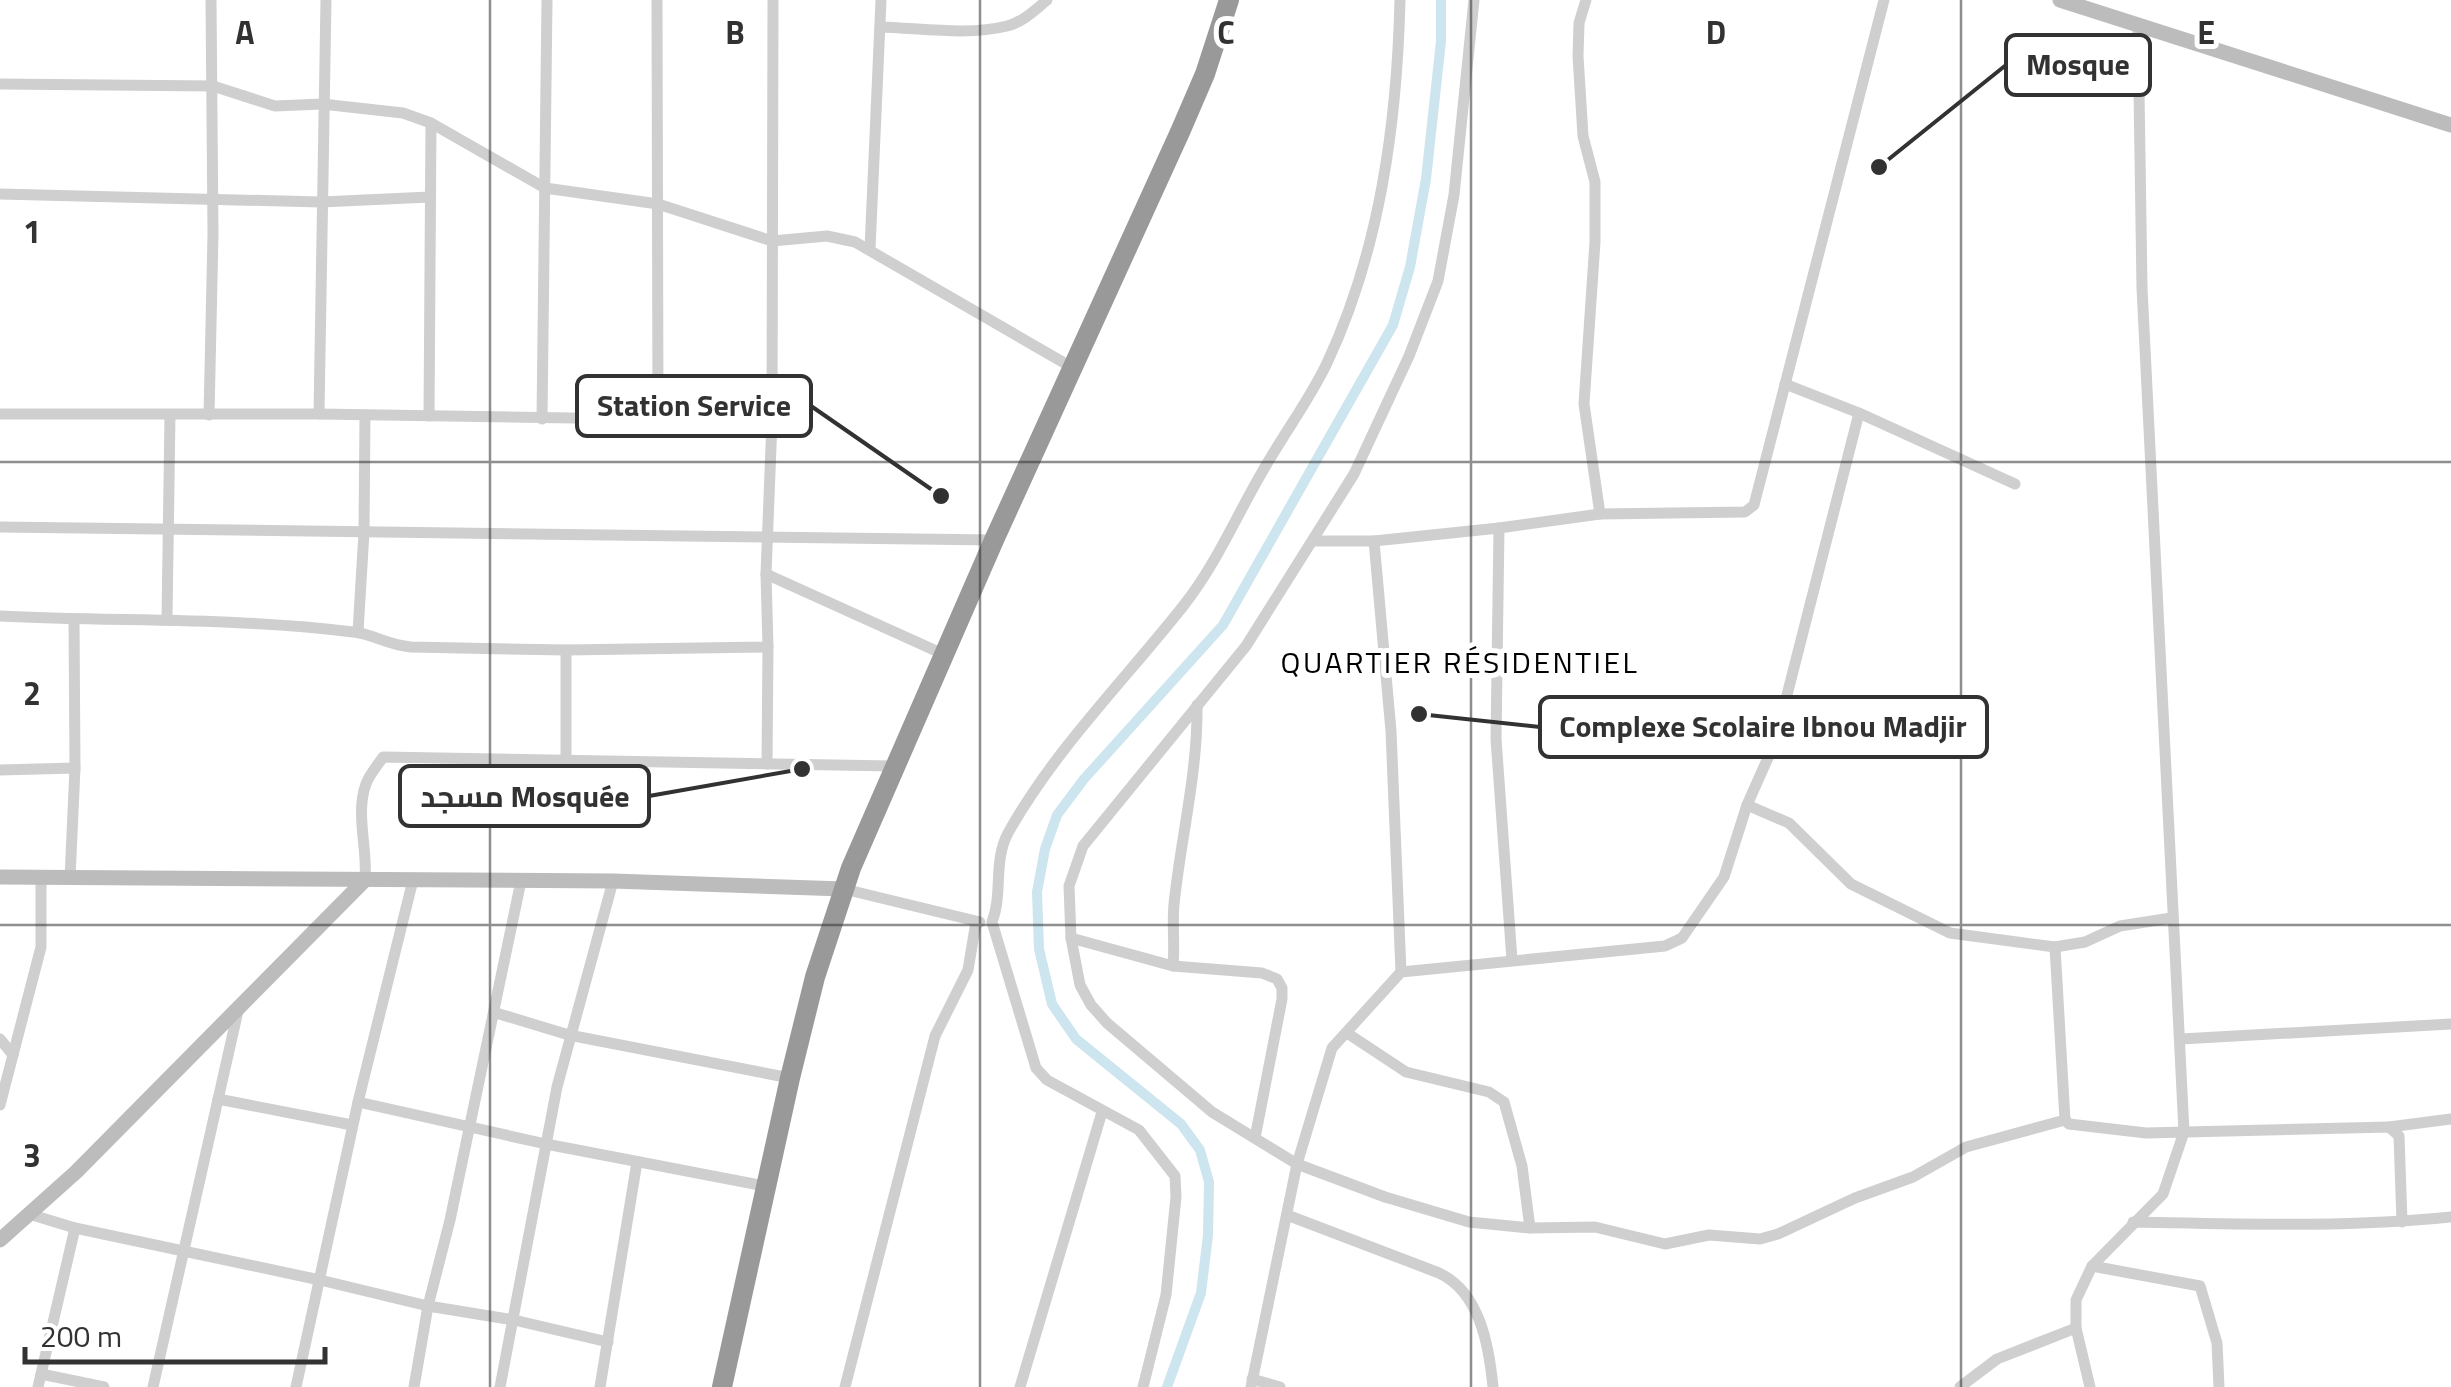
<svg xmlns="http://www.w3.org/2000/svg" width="2451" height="1387" font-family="'Titillium Web',Cairo,sans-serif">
	<rect width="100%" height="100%" fill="#fff"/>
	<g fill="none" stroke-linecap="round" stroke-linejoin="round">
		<!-- canal -->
		<polyline stroke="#cde5ee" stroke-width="10" points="1167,1387 1201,1293 1208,1235 1209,1182 1200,1150 1181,1124 1076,1039 1052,1004 1039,949 1037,892 1045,849 1057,815 1084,779 1223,625 1393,325 1410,267 1426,179 1441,41 1441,0"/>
		<!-- street -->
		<g stroke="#cfcfcf" stroke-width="11">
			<polyline points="657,0 658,419"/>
			<polyline points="1474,0 1454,195 1438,281 1409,356 1354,474 1246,646 1083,846 1069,886 1071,938 1080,985 1091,1005 1107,1023 1212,1112 1297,1164 1385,1197 1469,1222 1530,1228 1595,1227 1665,1244 1709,1235 1760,1239 1778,1234 1855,1198 1913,1177 1966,1147 2065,1120 2069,1124 2146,1133 2389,1127 2399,1136 2402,1222"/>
			<polyline points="1586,0 1579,23 1578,56 1583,136 1595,182 1595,242 1584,404 1600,514"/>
			<path d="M880,27C920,28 968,36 1007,26C1023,22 1035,10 1047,0"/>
			<polyline points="0,84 213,86 275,106 322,104 403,113 431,123 545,188 658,204 772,241 827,236 855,242 1073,368"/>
			<polyline points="0,194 321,202 430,197"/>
			<polyline points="870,249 881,0"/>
			<polyline points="1785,384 1859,413 2015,484"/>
			<polyline points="0,414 319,414 772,421"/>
			<polyline points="319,414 326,0"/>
			<polyline points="209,415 213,234 211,0"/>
			<polyline points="429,416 431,123"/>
			<polyline points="542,419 547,0"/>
			<polyline points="0,527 994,540"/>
			<polyline points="1314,541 1374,541 1499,528"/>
			<polyline points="1374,541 1391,731 1401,972"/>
			<polyline points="766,574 943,654"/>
			<path d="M0,616C118,622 235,617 353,632C374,634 386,645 411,647L566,650L768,647L766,574L772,421L773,0"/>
			<polyline points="167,618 170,415"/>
			<polyline points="358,632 364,532 365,415"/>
			<polyline points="566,650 566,761"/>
			<polyline points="767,764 768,647"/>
			<polyline points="0,770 75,768"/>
			<polyline points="1747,805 1789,823 1851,884 1950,933 2055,947 2085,942 2120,926 2171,918"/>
			<polyline points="70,878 75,768 74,620"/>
			<path d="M365,880C368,850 355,813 366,784C369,775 378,765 383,757L893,766"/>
			<polyline points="844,889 980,922"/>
			<polyline points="1071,938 1173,966 1262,973 1277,979 1282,988 1282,999 1255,1138"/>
			<polyline points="2055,947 2065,1120"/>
			<polyline points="1512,960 1496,739 1499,528 1600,514 1745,512 1754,505 1884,0"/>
			<path d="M1173,966C1175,945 1172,925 1174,904C1181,837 1198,772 1197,705"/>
			<polyline points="496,1013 569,1035 790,1078"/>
			<polyline points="1347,1033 1406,1072 1489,1092 1504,1102 1522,1166 1530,1228"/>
			<polyline points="0,1039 13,1055"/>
			<polyline points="2181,1039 2451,1024"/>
			<polyline points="218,1099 352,1125"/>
			<polyline points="358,1102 546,1144 765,1186"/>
			<polyline points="0,1105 41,947 41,878"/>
			<polyline points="2389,1127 2451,1119"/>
			<polyline points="29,1214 75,1228 320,1280 428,1306 514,1320 608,1342"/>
			<path d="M1287,1215L1439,1273C1480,1292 1489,1346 1493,1387"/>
			<path d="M2133,1222C2239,1224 2346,1228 2451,1217"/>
			<polyline points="2092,1266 2200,1286 2217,1343 2219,1387"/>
			<polyline points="41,1374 104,1387"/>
			<polyline points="1252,1379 1280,1387"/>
			<polyline points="38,1387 75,1228"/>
			<polyline points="153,1387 238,1011"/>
			<polyline points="296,1387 358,1102 413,880"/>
			<polyline points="414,1387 428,1306 450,1220 521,881"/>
			<polyline points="500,1387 557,1087 613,881"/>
			<polyline points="600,1387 637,1162"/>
			<polyline points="845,1387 935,1036 968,970 976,922"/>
			<polyline points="1020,1387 1102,1112"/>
			<path d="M1143,1387L1166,1295L1176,1197L1175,1176L1139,1130L1047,1080L1036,1068L992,922C1003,894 993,861 1008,833C1055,749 1125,680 1184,605C1215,566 1236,517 1261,474C1282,436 1309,401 1327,363C1380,250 1397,123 1400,0"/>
			<polyline points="1251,1387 1297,1164 1332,1048 1401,972 1665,946 1682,938 1724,877 1747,805 1775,742 1859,413"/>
			<polyline points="1960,1387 1997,1359 2076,1328"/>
			<polyline points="2090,1387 2076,1328 2076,1300 2092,1266 2163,1194 2184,1132 2142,288 2138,25"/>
		</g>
		<!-- secondary -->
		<g stroke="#bcbcbc" stroke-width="15">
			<polyline points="2060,0 2451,125"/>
			<polyline points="0,877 613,881 844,889"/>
			<polyline points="0,1240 76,1172 365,880"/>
		</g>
		<!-- highway -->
		<polyline stroke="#999" stroke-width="20" points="722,1387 790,1078 815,977 851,868 994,540 1180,132 1205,74 1229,0"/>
	</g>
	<!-- grid -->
	<path fill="none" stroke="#323232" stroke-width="2.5" stroke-opacity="0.55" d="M490,0V1387M980,0V1387M1471,0V1387M1961,0V1387M0,462H2451M0,925H2451"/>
	<g text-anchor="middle" stroke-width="10" stroke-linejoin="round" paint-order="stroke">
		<!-- neighbourhood labels -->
		<g font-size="30" letter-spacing="2.5" fill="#000" stroke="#fff">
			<text x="1460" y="673">QUARTIER RÉSIDENTIEL</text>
		</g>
	</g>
	<g font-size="32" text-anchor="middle" font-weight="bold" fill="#323232" stroke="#fff" stroke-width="10" stroke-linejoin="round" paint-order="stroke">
		<text x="245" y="44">A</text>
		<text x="735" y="44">B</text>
		<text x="1226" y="44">C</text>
		<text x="1716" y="44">D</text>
		<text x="2206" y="44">E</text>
		<text x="32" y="243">1</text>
		<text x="32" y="705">2</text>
		<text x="32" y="1167">3</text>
	</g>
	<!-- callouts -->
	<path fill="none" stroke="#323232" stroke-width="4" d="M1879 167L2006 65M941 496L811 406M1419 714L1540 727M802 769L649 796"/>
	<g fill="#323232" stroke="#fff" stroke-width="4">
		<circle cx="1879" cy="167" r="10"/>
		<circle cx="941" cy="496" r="10"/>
		<circle cx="1419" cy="714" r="10"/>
		<circle cx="802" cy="769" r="10"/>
	</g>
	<g fill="#fff" stroke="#323232" stroke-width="4">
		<rect x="2006" y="35" width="144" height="60" rx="10"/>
		<rect x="577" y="376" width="234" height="60" rx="10"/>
		<rect x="1540" y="697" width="447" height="60" rx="10"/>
		<rect x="400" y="766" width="249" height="60" rx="10"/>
	</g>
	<g font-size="30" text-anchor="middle" font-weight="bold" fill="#323232">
		<text x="2078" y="75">Mosque</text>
		<text x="694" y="416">Station Service</text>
		<text x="1763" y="737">Complexe Scolaire Ibnou Madjir</text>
		<text x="525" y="807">مسجد Mosquée</text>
	</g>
	<!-- scale -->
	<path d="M25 1347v15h300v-15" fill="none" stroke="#323232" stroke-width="5"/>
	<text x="40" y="1347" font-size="30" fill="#323232" stroke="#ffffff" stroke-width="8" paint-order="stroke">200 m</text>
</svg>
